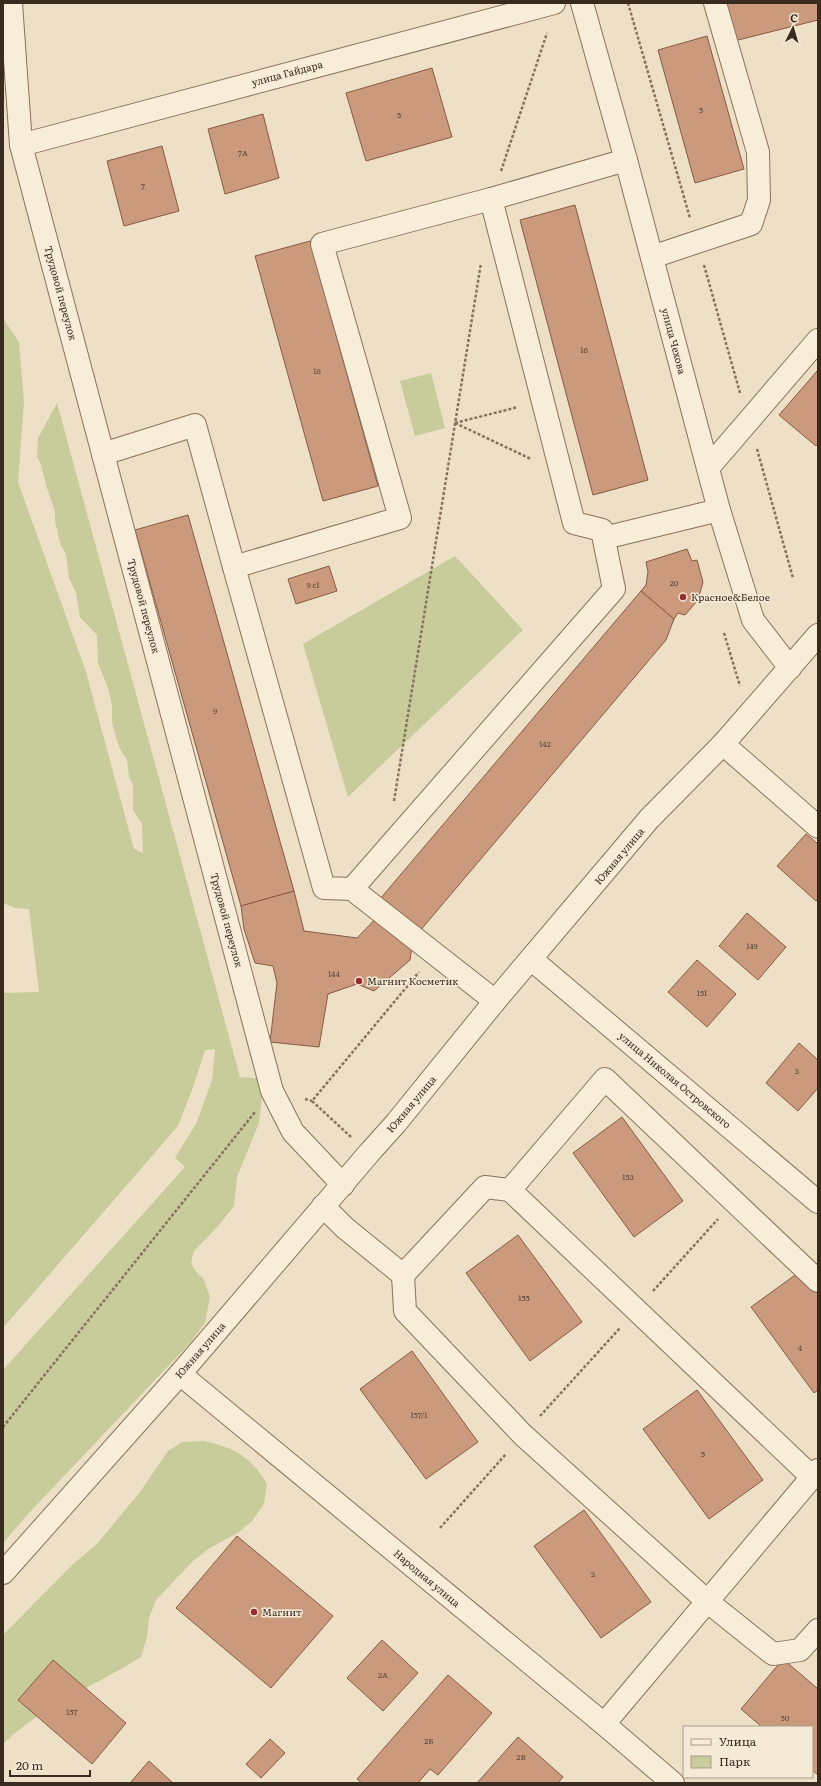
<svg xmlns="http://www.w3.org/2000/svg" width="821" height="1786" font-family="Literata,serif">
	<rect width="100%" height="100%" fill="#ede0c6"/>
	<!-- green -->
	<g fill="#c8cb9a">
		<polygon points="3,318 19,342 24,402 18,482 86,672 134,849 143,853 142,824 133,810 133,785 129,777 127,760 119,747 112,723 112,705 108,688 98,663 97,635 80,617 76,593 69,578 67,561 65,552 61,546 55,521 55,512 46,485 41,465 37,456 38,438 57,403 240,1077 257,1078 262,1097 259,1123 237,1177 234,1206 219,1225 194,1251 191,1262 196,1272 203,1278 210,1297 205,1323 190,1343 27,1515 3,1543 3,1370 185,1167 175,1158 196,1124 212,1080 215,1049 205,1050 192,1090 178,1126 3,1328 3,993 39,992 29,909 15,908 3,903"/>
		<polygon points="431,373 445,428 415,436 400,381"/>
		<polygon points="455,556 523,630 348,797 303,644"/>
		<path d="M204,1441C237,1449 249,1455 267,1484L264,1504L252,1521L239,1532L208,1549L193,1561L156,1600L149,1618L147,1637L141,1657C95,1686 43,1705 3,1744V1635L71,1566L97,1544L140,1492L168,1451L182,1442Z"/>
	</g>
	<!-- building -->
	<g fill="#cb9a7d" stroke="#875a42">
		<polygon points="721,3 818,3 818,20 730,42"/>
		<polygon points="707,36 744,169 695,183 658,50"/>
		<polygon points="432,68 452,137 366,161 346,93"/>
		<polygon points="263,114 279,178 225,194 208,129"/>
		<polygon points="162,146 179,211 124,226 107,161"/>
		<polygon points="575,205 648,480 593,495 520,220"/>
		<polygon points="310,241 378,486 323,501 255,256"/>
		<polygon points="818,370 818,444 816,446 779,415"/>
		<polygon points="188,515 294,891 241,906 135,530"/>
		<polygon points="687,549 692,561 697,560 703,582 698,600 685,615 678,613 674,619 641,591 646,585 648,572 646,562"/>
		<polygon points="329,566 337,591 296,604 288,579"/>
		<polygon points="641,591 674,619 666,640 419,932 380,899"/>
		<polygon points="806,834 818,844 818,899 816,901 777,866"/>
		<polygon points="294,891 304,931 357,938 388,906 412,947 410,960 374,991 357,984 328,994 319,1047 270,1042 277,983 273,966 255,963 244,929 241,906"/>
		<polygon points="747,913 786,947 758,980 719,946"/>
		<polygon points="697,960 736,994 707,1027 668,992"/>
		<polygon points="799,1043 818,1060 818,1088 798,1111 766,1083"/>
		<polygon points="622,1117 683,1201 634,1237 573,1153"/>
		<polygon points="518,1235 582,1322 530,1361 466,1273"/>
		<polygon points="802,1270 818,1292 818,1390 814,1393 751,1307"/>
		<polygon points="412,1351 478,1442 426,1479 360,1389"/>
		<polygon points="697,1390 763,1480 709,1519 643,1429"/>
		<polygon points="584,1510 651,1602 601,1638 534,1546"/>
		<polygon points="237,1536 333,1616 271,1688 176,1608"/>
		<polygon points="382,1640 418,1673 383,1711 347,1678"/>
		<polygon points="783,1659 818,1689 818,1775 812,1770 812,1727 762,1727 741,1709"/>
		<polygon points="53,1660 126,1723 92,1764 18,1700"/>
		<polygon points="448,1675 492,1713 438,1775 430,1769 418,1783 362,1783 357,1779"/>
		<polygon points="518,1737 563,1777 558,1783 477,1783"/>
		<polygon points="270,1739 285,1753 261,1778 246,1764"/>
		<polygon points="149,1761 173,1783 130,1783"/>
	</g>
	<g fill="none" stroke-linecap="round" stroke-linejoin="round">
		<defs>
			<g id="minor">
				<polyline points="11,3 21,145 272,1091 293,1132 343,1185"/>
				<polyline points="582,3 626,160 719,510 753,620 790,668"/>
				<polyline points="21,145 554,3"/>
				<polyline points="491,199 626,160"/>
				<polyline points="652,257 751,224 759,200 758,152 715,3"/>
				<polyline points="103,454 195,425 234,567"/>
				<polyline points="708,468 818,340"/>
				<polyline points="604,538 719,510"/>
				<polyline points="723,744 818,827"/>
				<polyline points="352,889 324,888 234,567 400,518 322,244 491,199 574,523 602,530 614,589 352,889 495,1001"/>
				<polyline points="531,959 818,1202"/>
				<polyline points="510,1190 812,1477"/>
				<polyline points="323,1206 345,1228 403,1275 485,1187 510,1190 605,1079 818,1281"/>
				<polyline points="403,1275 405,1311 523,1435 708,1602 773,1654 800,1650 818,1630"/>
				<polyline points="180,1374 604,1724 673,1783"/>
				<polyline points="3,1573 180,1374 370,1152 396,1123 495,1001 649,819 723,744 818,635"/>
				<polyline points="604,1724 818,1470"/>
			</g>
		</defs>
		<!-- minor casing -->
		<use href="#minor" stroke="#88725c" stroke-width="24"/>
		<!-- path -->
		<g stroke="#88725c" stroke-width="2.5" stroke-dasharray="3 2" stroke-linecap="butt">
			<polyline points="628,3 690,218"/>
			<polyline points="501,171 547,33"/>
			<polyline points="704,265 740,393"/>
			<polyline points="455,423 531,459"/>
			<polyline points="455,423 518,407"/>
			<polyline points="757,449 793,578"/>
			<polyline points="724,633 740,686"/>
			<polyline points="394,801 481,263"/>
			<polyline points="305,1099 312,1101"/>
			<polyline points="351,1137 312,1101 419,972"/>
			<polyline points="653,1291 718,1219"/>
			<polyline points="540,1416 620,1328"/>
			<polyline points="3,1427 255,1112"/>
			<polyline points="440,1528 506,1454"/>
		</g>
		<!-- minor -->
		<use href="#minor" stroke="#f8edd9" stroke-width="22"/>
	</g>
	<!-- markers -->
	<g fill="#962d33" stroke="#f5ead6" stroke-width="1.5">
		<circle cx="683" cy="597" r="4"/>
		<circle cx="359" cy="981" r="4"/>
		<circle cx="254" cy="1612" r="4"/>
	</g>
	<g text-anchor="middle" stroke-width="3" stroke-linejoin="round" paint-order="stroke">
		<!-- number labels -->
		<g font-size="8" fill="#5e4736">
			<text x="701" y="113">5</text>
			<text x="399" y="118">5</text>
			<text x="243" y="156">7А</text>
			<text x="143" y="189">7</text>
			<text x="584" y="353">16</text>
			<text x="317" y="374">18</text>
			<text x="674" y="586">20</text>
			<text x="313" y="588">9 с1</text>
			<text x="215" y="714">9</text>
			<text x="545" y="747">142</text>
			<text x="752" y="949">149</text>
			<text x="334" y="977">144</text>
			<text x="702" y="996">151</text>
			<text x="797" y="1074">3</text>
			<text x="628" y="1180">153</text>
			<text x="524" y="1301">155</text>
			<text x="800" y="1351">4</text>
			<text x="419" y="1418">157/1</text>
			<text x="703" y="1457">5</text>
			<text x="593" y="1577">3</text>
			<text x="383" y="1678">2А</text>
			<text x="72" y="1715">157</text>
			<text x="785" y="1721">50</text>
			<text x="429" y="1744">2Б</text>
			<text x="521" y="1760">2В</text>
		</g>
		<!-- street labels -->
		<g font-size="10" fill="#392b1f" stroke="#f5ead6">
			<text transform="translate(287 73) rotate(-15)" y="4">улица Гайдара</text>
			<text transform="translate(61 293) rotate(75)" y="4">Трудовой переулок</text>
			<text transform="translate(674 341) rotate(75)" y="4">улица Чехова</text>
			<text transform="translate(144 606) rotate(75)" y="4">Трудовой переулок</text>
			<text transform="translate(619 856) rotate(-50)" y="4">Южная улица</text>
			<text transform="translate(227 920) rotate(75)" y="4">Трудовой переулок</text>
			<text transform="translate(675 1080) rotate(40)" y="4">улица Николая Островского</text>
			<text transform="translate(411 1104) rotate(-50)" y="4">Южная улица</text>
			<text transform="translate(200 1350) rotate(-49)" y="4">Южная улица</text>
			<text transform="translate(427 1578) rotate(40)" y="4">Народная улица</text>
		</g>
		<!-- poi labels -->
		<g font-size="10" fill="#392b1f" stroke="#f5ead6" text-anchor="start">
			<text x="691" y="601">Красное&amp;Белое</text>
			<text x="367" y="985">Магнит Косметик</text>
			<text x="262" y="1616">Магнит</text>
		</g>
	</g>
	<!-- border -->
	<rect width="821" height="1786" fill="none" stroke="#392b1f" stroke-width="8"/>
	<!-- legend -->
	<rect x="683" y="1726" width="130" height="52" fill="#f5ead6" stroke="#aa9e8d"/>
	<rect x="691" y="1739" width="20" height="6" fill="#f8edd9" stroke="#aa9e8d"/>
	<text x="719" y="1746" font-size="12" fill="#392b1f">Улица</text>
	<rect x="691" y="1756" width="20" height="12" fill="#c8cb9a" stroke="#aa9e8d"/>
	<text x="719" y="1766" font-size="12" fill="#392b1f">Парк</text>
	<!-- north arrow -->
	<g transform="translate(793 28) rotate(5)" stroke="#f5ead6" stroke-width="3" paint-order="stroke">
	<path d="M0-3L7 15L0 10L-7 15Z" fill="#392b1f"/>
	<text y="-6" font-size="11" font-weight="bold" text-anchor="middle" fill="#392b1f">С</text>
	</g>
	<!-- scale -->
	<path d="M10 1770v6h80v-6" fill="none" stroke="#392b1f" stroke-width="2"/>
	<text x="16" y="1770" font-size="12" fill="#392b1f" stroke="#f5ead6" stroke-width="3" paint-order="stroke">20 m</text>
</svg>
